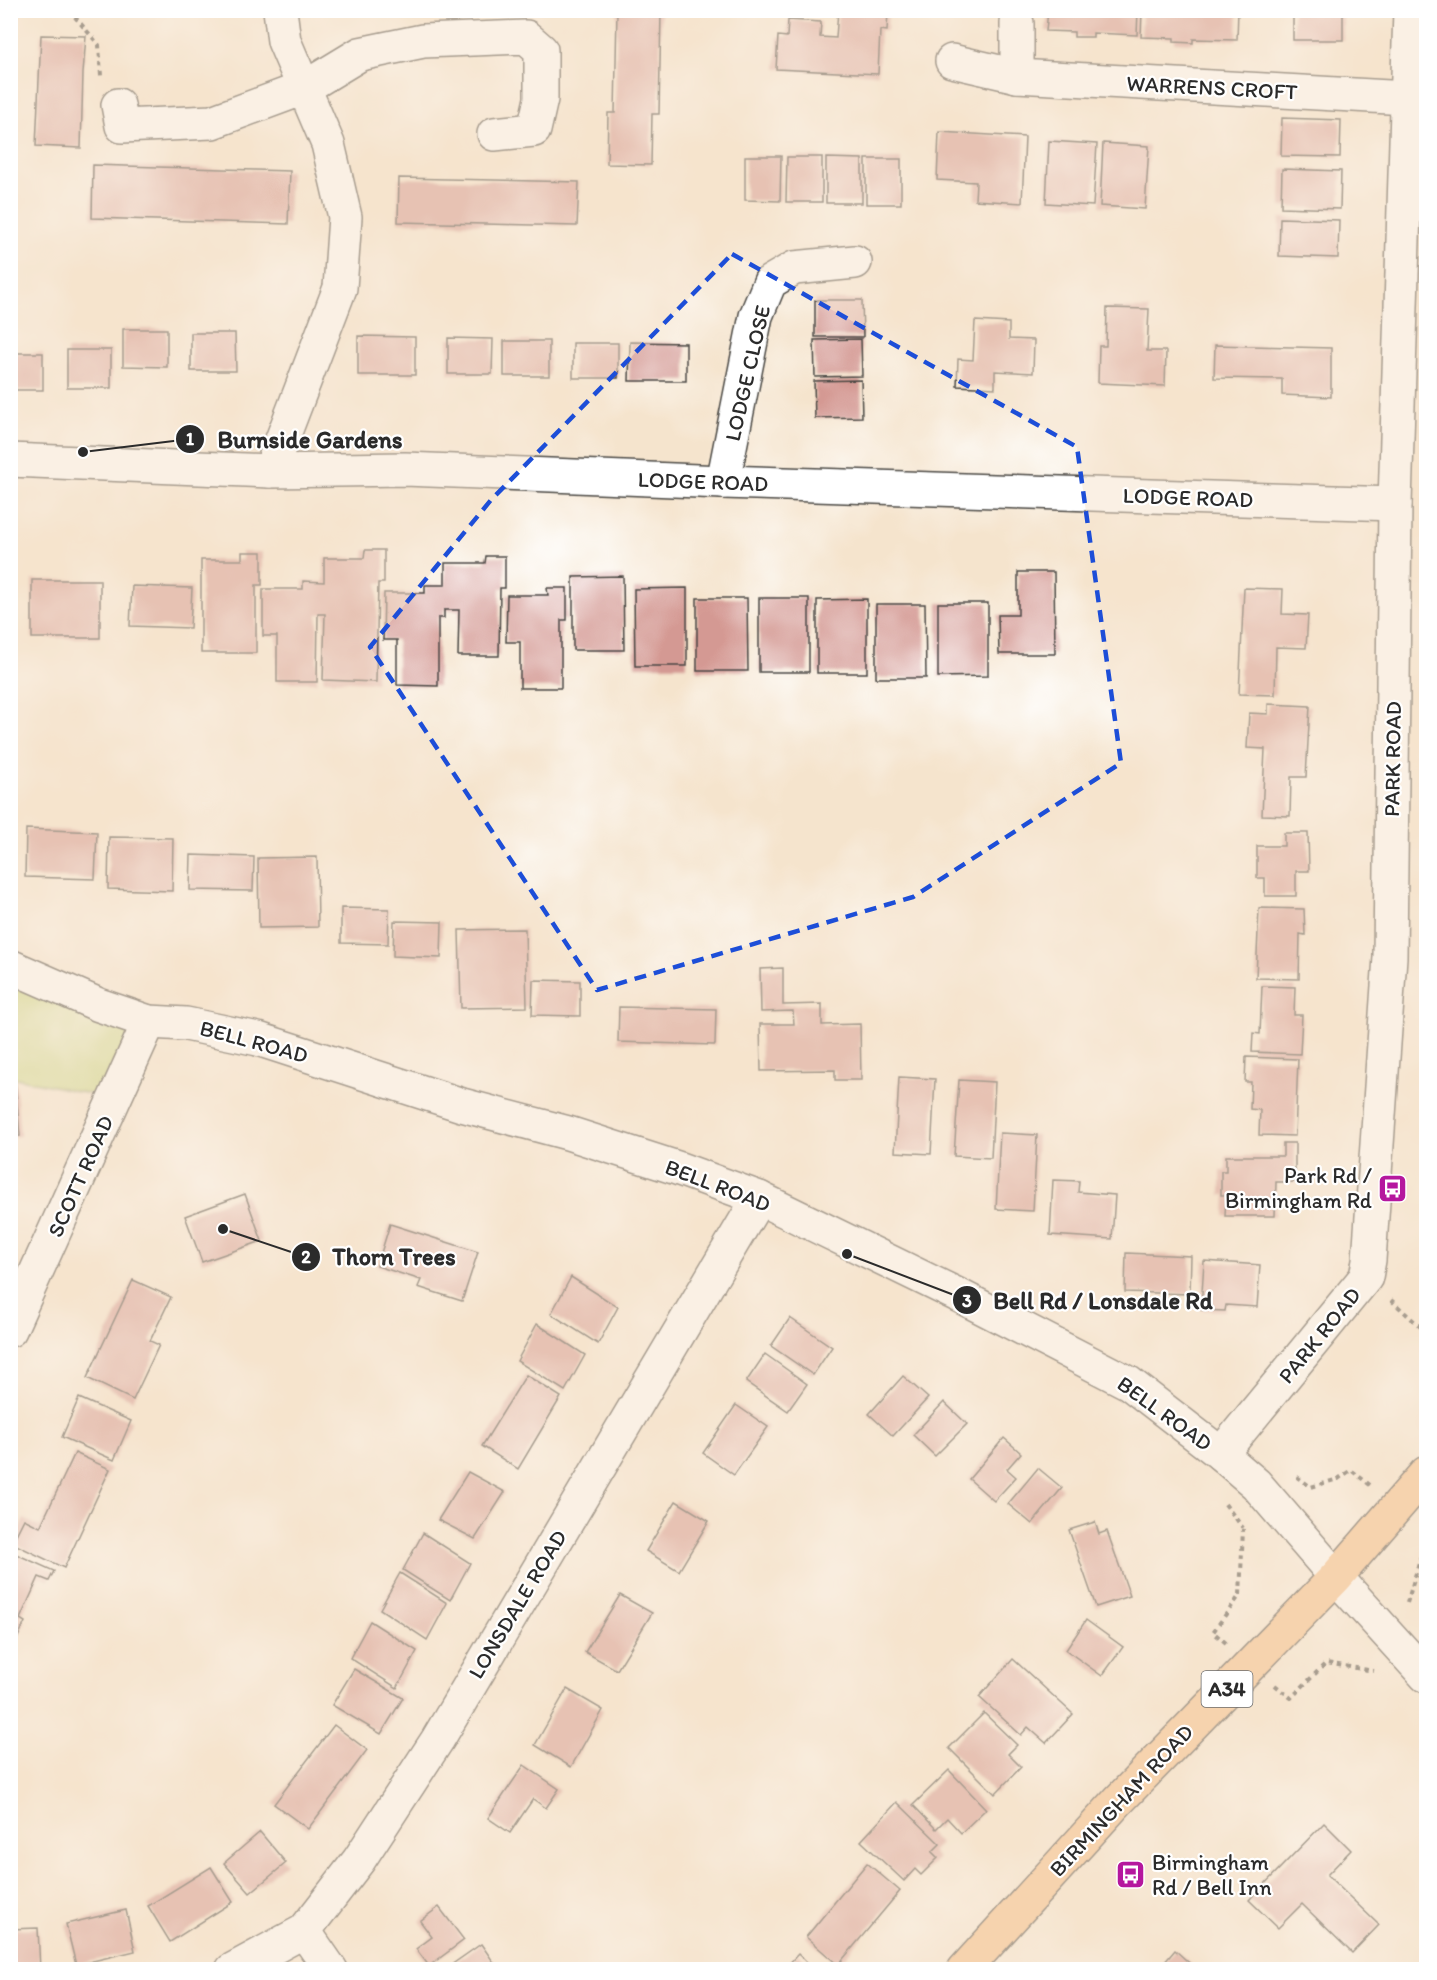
<svg xmlns="http://www.w3.org/2000/svg" width="1437" height="1980" font-family="Itim,sans-serif">
	<rect width="100%" height="100%" fill="#fff"/>
	<filter id="ink" filterUnits="userSpaceOnUse"><feTurbulence type="fractalNoise" baseFrequency=".0167" numOctaves="2"/><feDisplacementMap in="SourceGraphic" scale="12" xChannelSelector="R" yChannelSelector="G"/><feConvolveMatrix kernelMatrix="1 2 1 2 8 2 1 2 1" color-interpolation-filters="sRGB"/></filter>
	<filter id="wash" filterUnits="userSpaceOnUse"><feTurbulence type="fractalNoise" baseFrequency=".008" numOctaves="4" result="noise"/><feDisplacementMap in="SourceGraphic" scale="24" xChannelSelector="R" yChannelSelector="G"/><feGaussianBlur stdDeviation="1.35" result="paint"/><feColorMatrix in="noise" values="0 0 0 0 0 0 0 0 0 0 0 0 0 0 0 0 0 1.4 0 .05"/><feComposite in="paint" operator="in"/></filter>
	<g filter="url(#wash)">
		<rect width="100%" height="100%" fill="#f5e4cd"/>
		<!-- green -->
		<polygon fill="#c2d274" stroke="#767e50" stroke-width="1.5" points="11,983 132,1026 103,1097 11,1077"/>
		<g id="blocks">
			<!-- building -->
			<g fill="#d49993">
				<polygon points="617,10 661,12 659,114 652,114 651,165 607,164 608,113 615,113"/>
				<polygon points="838,10 888,10 887,31 880,30 878,74 776,69 778,36 787,37 788,20 821,22 820,37 836,38"/>
				<polygon points="1048,10 1138,10 1137,35 1093,33 1093,37 1074,37 1074,32 1046,31"/>
				<polygon points="1142,10 1238,10 1237,40 1193,39 1193,43 1174,42 1174,38 1141,37"/>
				<rect x="1293" y="10" width="50" height="30"/>
				<polygon points="41,35 86,36 83,73 81,148 36,146"/>
				<polygon points="1282,118 1341,120 1340,157 1281,156"/>
				<polygon points="939,132 1025,137 1022,203 975,200 976,182 937,180"/>
				<polygon points="1049,141 1097,144 1093,206 1046,203"/>
				<polygon points="1103,143 1149,146 1145,209 1100,206"/>
				<polygon points="745,156 781,156 780,201 745,200"/>
				<polygon points="787,157 822,157 822,202 786,202"/>
				<polygon points="826,158 862,159 862,203 826,203"/>
				<rect x="866" y="159" width="35" height="45"/>
				<polygon points="93,165 290,171 288,224 92,218"/>
				<polygon points="1282,169 1341,171 1340,209 1281,207"/>
				<polygon points="399,178 579,182 577,226 398,222"/>
				<polygon points="1280,218 1339,220 1338,258 1279,256"/>
				<polygon points="815,300 862,300 863,337 815,337"/>
				<polygon points="1107,308 1149,309 1147,351 1166,351 1165,386 1098,383 1099,346 1106,346"/>
				<polygon points="975,321 1009,323 1009,339 1034,340 1033,373 995,371 995,388 957,386 958,359 973,360"/>
				<polygon points="123,329 167,329 167,367 123,366"/>
				<polygon points="191,333 235,333 236,371 191,371"/>
				<polygon points="358,336 415,337 415,375 358,375"/>
				<polygon points="448,338 493,339 492,374 448,374"/>
				<polygon points="861,339 862,376 815,377 814,340"/>
				<rect x="504" y="341" width="45" height="35"/>
				<polygon points="630,342 686,343 686,381 629,381"/>
				<rect x="573" y="343" width="45" height="35"/>
				<polygon points="1215,345 1331,348 1331,397 1282,395 1282,379 1214,378"/>
				<rect x="67" y="350" width="44" height="38"/>
				<rect x="10" y="353" width="33" height="37"/>
				<polygon points="861,380 862,417 815,418 814,381"/>
				<polygon points="365,550 384,550 384,583 378,583 376,682 323,680 325,614 318,614 317,682 277,682 277,636 263,636 263,589 303,589 303,581 324,582 324,558 364,558"/>
				<polygon points="242,552 262,552 262,585 256,585 256,653 201,653 201,560 242,560"/>
				<polygon points="486,556 505,556 505,588 500,588 499,656 458,656 459,610 444,610 444,618 438,618 438,686 397,685 397,640 383,640 384,593 425,593 425,585 445,585 445,563 485,563"/>
				<polygon points="1018,572 1054,572 1055,654 999,654 998,615 1018,615"/>
				<polygon points="623,576 624,650 573,650 573,577"/>
				<rect x="32" y="580" width="68" height="58"/>
				<polygon points="132,586 192,588 190,628 130,626"/>
				<polygon points="547,588 567,588 567,620 561,620 561,688 520,688 520,642 506,642 507,595 548,595"/>
				<polygon points="687,588 687,666 635,666 634,589"/>
				<polygon points="1244,588 1283,589 1282,614 1308,615 1306,648 1276,647 1275,695 1239,694"/>
				<polygon points="697,598 747,598 748,671 697,671"/>
				<rect x="759" y="598" width="50" height="74"/>
				<polygon points="867,599 867,673 817,673 817,600"/>
				<polygon points="938,603 988,603 988,676 938,677"/>
				<polygon points="876,604 925,604 926,678 876,678"/>
				<polygon points="1268,704 1310,706 1306,777 1291,777 1290,816 1262,815 1265,749 1247,748 1249,713 1268,714"/>
				<polygon points="26,829 97,832 95,879 25,877"/>
				<polygon points="1284,833 1308,833 1309,871 1296,871 1296,896 1265,896 1265,878 1257,878 1257,846 1284,846"/>
				<polygon points="109,837 173,838 172,891 108,889"/>
				<polygon points="191,855 254,857 253,891 190,890"/>
				<polygon points="317,857 318,927 259,928 258,858"/>
				<polygon points="341,908 389,909 388,944 341,943"/>
				<polygon points="1259,908 1304,909 1305,935 1300,934 1299,979 1256,978"/>
				<polygon points="394,921 442,922 441,958 393,956"/>
				<polygon points="525,929 527,1007 461,1008 459,930"/>
				<polygon points="783,968 783,1005 822,1004 822,1025 860,1024 861,1080 835,1080 835,1070 761,1071 760,1024 794,1024 793,1011 761,1012 760,969"/>
				<polygon points="533,980 580,981 580,1016 532,1015"/>
				<polygon points="1262,986 1295,987 1294,1015 1302,1015 1300,1054 1252,1052 1253,1033 1260,1034"/>
				<polygon points="619,1007 716,1009 715,1045 618,1042"/>
				<polygon points="1246,1057 1298,1059 1295,1136 1259,1135 1260,1110 1250,1109 1251,1082 1245,1082"/>
				<polygon points="899,1077 935,1079 931,1154 895,1152"/>
				<polygon points="10,1080 15,1080 20,1136 10,1137"/>
				<polygon points="959,1080 995,1082 991,1158 954,1156"/>
				<polygon points="1000,1133 1037,1135 1033,1211 996,1209"/>
				<polygon points="1283,1143 1295,1143 1295,1182 1276,1182 1275,1216 1225,1216 1226,1195 1221,1195 1221,1171 1226,1171 1226,1156 1283,1156"/>
				<polygon points="1053,1180 1079,1181 1078,1192 1115,1195 1112,1239 1050,1235"/>
				<polygon points="245,1194 262,1241 202,1262 185,1216"/>
				<polygon points="390,1224 478,1252 462,1301 418,1287 421,1280 377,1266"/>
				<polygon points="1126,1253 1191,1256 1190,1294 1125,1292"/>
				<polygon points="1204,1261 1260,1265 1257,1307 1226,1305 1225,1311 1201,1310"/>
				<polygon points="571,1277 618,1307 598,1344 551,1314"/>
				<polygon points="133,1280 171,1297 150,1341 159,1345 133,1400 87,1378"/>
				<polygon points="790,1318 832,1347 813,1375 771,1346"/>
				<polygon points="537,1324 585,1355 565,1391 517,1361"/>
				<polygon points="765,1354 807,1384 788,1411 746,1382"/>
				<polygon points="526,1375 561,1397 518,1469 482,1446"/>
				<polygon points="903,1376 928,1398 893,1436 869,1414"/>
				<polygon points="79,1398 131,1421 114,1460 62,1437"/>
				<polygon points="944,1402 967,1424 935,1456 913,1435"/>
				<polygon points="736,1405 768,1427 734,1475 703,1453"/>
				<polygon points="1004,1438 1021,1453 1007,1469 1016,1477 994,1501 969,1479"/>
				<polygon points="75,1453 110,1469 64,1568 12,1543 24,1519 40,1527"/>
				<polygon points="1038,1468 1062,1488 1032,1524 1008,1504"/>
				<polygon points="468,1472 505,1492 475,1539 438,1520"/>
				<polygon points="676,1501 709,1521 679,1571 646,1551"/>
				<polygon points="1095,1522 1099,1534 1107,1531 1130,1596 1096,1607 1069,1530"/>
				<polygon points="423,1533 470,1563 450,1600 403,1570"/>
				<polygon points="16,1554 54,1571 49,1581 39,1577 20,1619 25,1622 13,1648 10,1646 10,1567"/>
				<polygon points="400,1573 447,1603 427,1640 380,1609"/>
				<polygon points="620,1595 652,1613 617,1670 585,1652"/>
				<polygon points="1086,1620 1123,1647 1102,1676 1066,1650"/>
				<polygon points="370,1621 417,1651 397,1688 350,1658"/>
				<polygon points="1013,1659 1073,1714 1046,1743 1028,1727 1021,1735 979,1697"/>
				<polygon points="354,1669 403,1698 381,1734 332,1705"/>
				<polygon points="567,1689 603,1710 571,1767 535,1745"/>
				<polygon points="984,1713 1017,1745 1008,1754 1021,1767 995,1794 949,1748"/>
				<polygon points="334,1725 367,1750 308,1829 274,1804"/>
				<polygon points="524,1765 559,1789 546,1808 533,1799 510,1833 488,1818"/>
				<polygon points="949,1770 986,1809 961,1833 947,1818 936,1829 913,1805"/>
				<polygon points="897,1802 940,1844 932,1852 938,1858 921,1875 915,1869 904,1881 861,1841"/>
				<polygon points="1324,1823 1351,1850 1327,1875 1379,1925 1352,1953 1302,1904 1278,1928 1249,1900"/>
				<polygon points="260,1832 286,1863 250,1893 224,1863"/>
				<polygon points="867,1863 900,1891 838,1965 806,1937"/>
				<polygon points="211,1867 233,1902 170,1942 148,1906"/>
				<polygon points="439,1907 464,1940 429,1966 416,1949 432,1937 420,1921"/>
				<polygon points="126,1910 135,1951 76,1965 66,1924"/>
				<polygon points="38,1928 40,1970 10,1970 10,1929"/>
				<polygon points="481,1944 499,1970 444,1970"/>
				<polygon points="1175,1950 1197,1970 1158,1970"/>
				<polygon points="798,1954 814,1970 783,1970"/>
			</g>
		</g>
	</g>
	<g filter="url(#ink)">
		<use href="#blocks" fill-opacity="0" stroke="#494743" stroke-width="1.5"/>
		<g fill="none" stroke-linecap="round" stroke-linejoin="round">
			<defs>
				<g id="minor">
					<polyline points="952,61 1017,76 1407,98"/>
					<polyline points="1017,76 1017,23"/>
					<polyline points="118,105 122,126 212,122 304,88 360,54 423,41 526,37 541,50 541,99 534,130 494,134"/>
					<polyline points="10,460 270,471 405,469 723,482 1395,504"/>
					<polyline points="270,471 340,288 345,217 328,144 284,41 280,10"/>
					<polyline points="723,482 756,316 770,282 794,268 855,262"/>
					<polyline points="10,966 99,1005 149,1022 186,1024 258,1039 462,1105 568,1133 677,1168 759,1198 960,1296 1129,1383 1221,1454 1256,1484 1336,1577 1426,1676"/>
					<polyline points="10,1330 149,1022"/>
					<polyline points="1221,1454 1366,1277 1369,1260 1390,957 1395,504 1410,10"/>
					<polyline points="304,1931 331,1970"/>
					<polyline points="232,1970 304,1931 359,1860 438,1739 759,1198"/>
				</g>
				<polyline id="highway" points="964,1970 1118,1801 1336,1577 1426,1473"/>
			</defs>
			<!-- minor casing -->
			<use href="#minor" stroke="#494743" stroke-width="36"/>
			<!-- highway casing -->
			<use href="#highway" stroke="#494743" stroke-width="36"/>
			<!-- path -->
			<g stroke="#494743" stroke-width="4" stroke-dasharray="4.5 4.5" stroke-linecap="butt">
				<polyline points="69,10 99,45 101,76"/>
				<polyline points="1391,1300 1426,1332"/>
				<polyline points="1297,1477 1311,1487 1338,1479 1351,1470 1370,1485"/>
				<polyline points="1225,1504 1243,1528"/>
				<polyline points="1407,1603 1422,1553 1426,1548"/>
				<polyline points="1226,1643 1213,1632 1240,1595 1243,1529"/>
				<polyline points="1275,1685 1291,1698 1326,1663 1374,1671"/>
			</g>
			<!-- minor -->
			<use href="#minor" stroke="#fff" stroke-width="33"/>
			<!-- highway -->
			<use href="#highway" stroke="#f6be87" stroke-width="33"/>
		</g>
	</g>
	<!-- marked area -->
	<path d="M0 0H1437V1980H0ZM732,254L1077,447L1121,763L913,897L597,990L370,647L491,500Z" fill="#f5e4cd" fill-opacity=".55" fill-rule="evenodd"/>
	<path fill="none" stroke="#1d4ed8" stroke-width="4.5" stroke-dasharray="12 8" stroke-linejoin="round" d="M732,254L1077,447L1121,763L913,897L597,990L370,647L491,500Z"/>
	<!-- icons -->
	<defs>
		<symbol id="bus-square" viewBox="-11 -11 22 22"><rect x="-9" y="-9" width="18" height="18" rx="4" fill="#b5179e" stroke="#fff"/><path d="M-5-6H5V4H4V6H2V4H-2V6H-4V4H-5ZM-3.5-4V0h7V-4ZM-3.5 1.2v1.5H-2V1.2ZM2 1.2v1.5H3.5V1.2Z" fill="#fff"/></symbol>
	</defs>
	<g fill-rule="evenodd">
		<use href="#bus-square" x="1376" y="1172" width="33" height="33"/>
		<use href="#bus-square" x="1114" y="1858" width="33" height="33"/>
	</g>
	<g text-anchor="middle" stroke-width="4.5" stroke-linejoin="round" paint-order="stroke">
		<!-- shield labels -->
		<rect fill="#fff" stroke="#6b6b6b" stroke-width="1.5" x="1201.5" y="1671" width="51" height="36" rx="4.5"/>
		<g font-size="21" font-weight="bold" fill="#2b2b2b">
			<text x="1227" y="1696">A34</text>
		</g>
		<!-- street labels -->
		<g font-size="22" fill="#2b2b2b" stroke="#fff">
			<text transform="translate(1212 87) rotate(3)" y="8">WARRENS CROFT</text>
			<text transform="translate(747 373) rotate(-77)" y="8">LODGE CLOSE</text>
			<text transform="translate(703 481) rotate(2)" y="8">LODGE ROAD</text>
			<text transform="translate(1188 497) rotate(2)" y="8">LODGE ROAD</text>
			<text transform="translate(1392 759) rotate(-89)" y="8">PARK ROAD</text>
			<text transform="translate(254 1041) rotate(15)" y="8">BELL ROAD</text>
			<text transform="translate(80 1176) rotate(-66)" y="8">SCOTT ROAD</text>
			<text transform="translate(718 1185) rotate(21)" y="8">BELL ROAD</text>
			<text transform="translate(1319 1335) rotate(-51)" y="8">PARK ROAD</text>
			<text transform="translate(1165 1413) rotate(36)" y="8">BELL ROAD</text>
			<text transform="translate(517 1604) rotate(-59)" y="8">LONSDALE ROAD</text>
			<text transform="translate(1121 1800) rotate(-47)" y="8">BIRMINGHAM ROAD</text>
		</g>
		<!-- poi labels -->
		<g font-size="22" fill="#2b2b2b" stroke="#fff" text-anchor="end">
			<text x="1372" y="1183">Park Rd /<tspan x="1372" dy="25">Birmingham Rd</tspan></text>
			<text x="1152" y="1870" text-anchor="start">Birmingham<tspan x="1152" dy="25">Rd / Bell Inn</tspan></text>
		</g>
	</g>
	<!-- callouts -->
	<path fill="none" stroke="#2b2b2b" stroke-width="2" d="M83 452L190 439M223 1229L306 1257M847 1254L967 1300"/>
	<g fill="#2b2b2b" stroke="#fff" stroke-width="2">
		<circle cx="83" cy="452" r="6"/>
		<circle cx="223" cy="1229" r="6"/>
		<circle cx="847" cy="1254" r="6"/>
		<circle cx="190" cy="439" r="15"/>
		<circle cx="306" cy="1257" r="15"/>
		<circle cx="967" cy="1300" r="15"/>
	</g>
	<g font-size="18" text-anchor="middle" font-weight="bold" fill="#fff">
		<text x="190" y="445">1</text>
		<text x="306" y="1263">2</text>
		<text x="967" y="1307">3</text>
	</g>
	<g font-size="24" text-anchor="middle" font-weight="bold" fill="#2b2b2b" stroke="#fff" stroke-width="4.5" stroke-linejoin="round" paint-order="stroke">
		<text x="310" y="448">Burnside Gardens</text>
		<text x="394" y="1265">Thorn Trees</text>
		<text x="1103" y="1309">Bell Rd / Lonsdale Rd</text>
	</g>
	<!-- margin -->
	<rect width="1437" height="1980" fill="none" stroke="#fff" stroke-width="36"/>
</svg>
